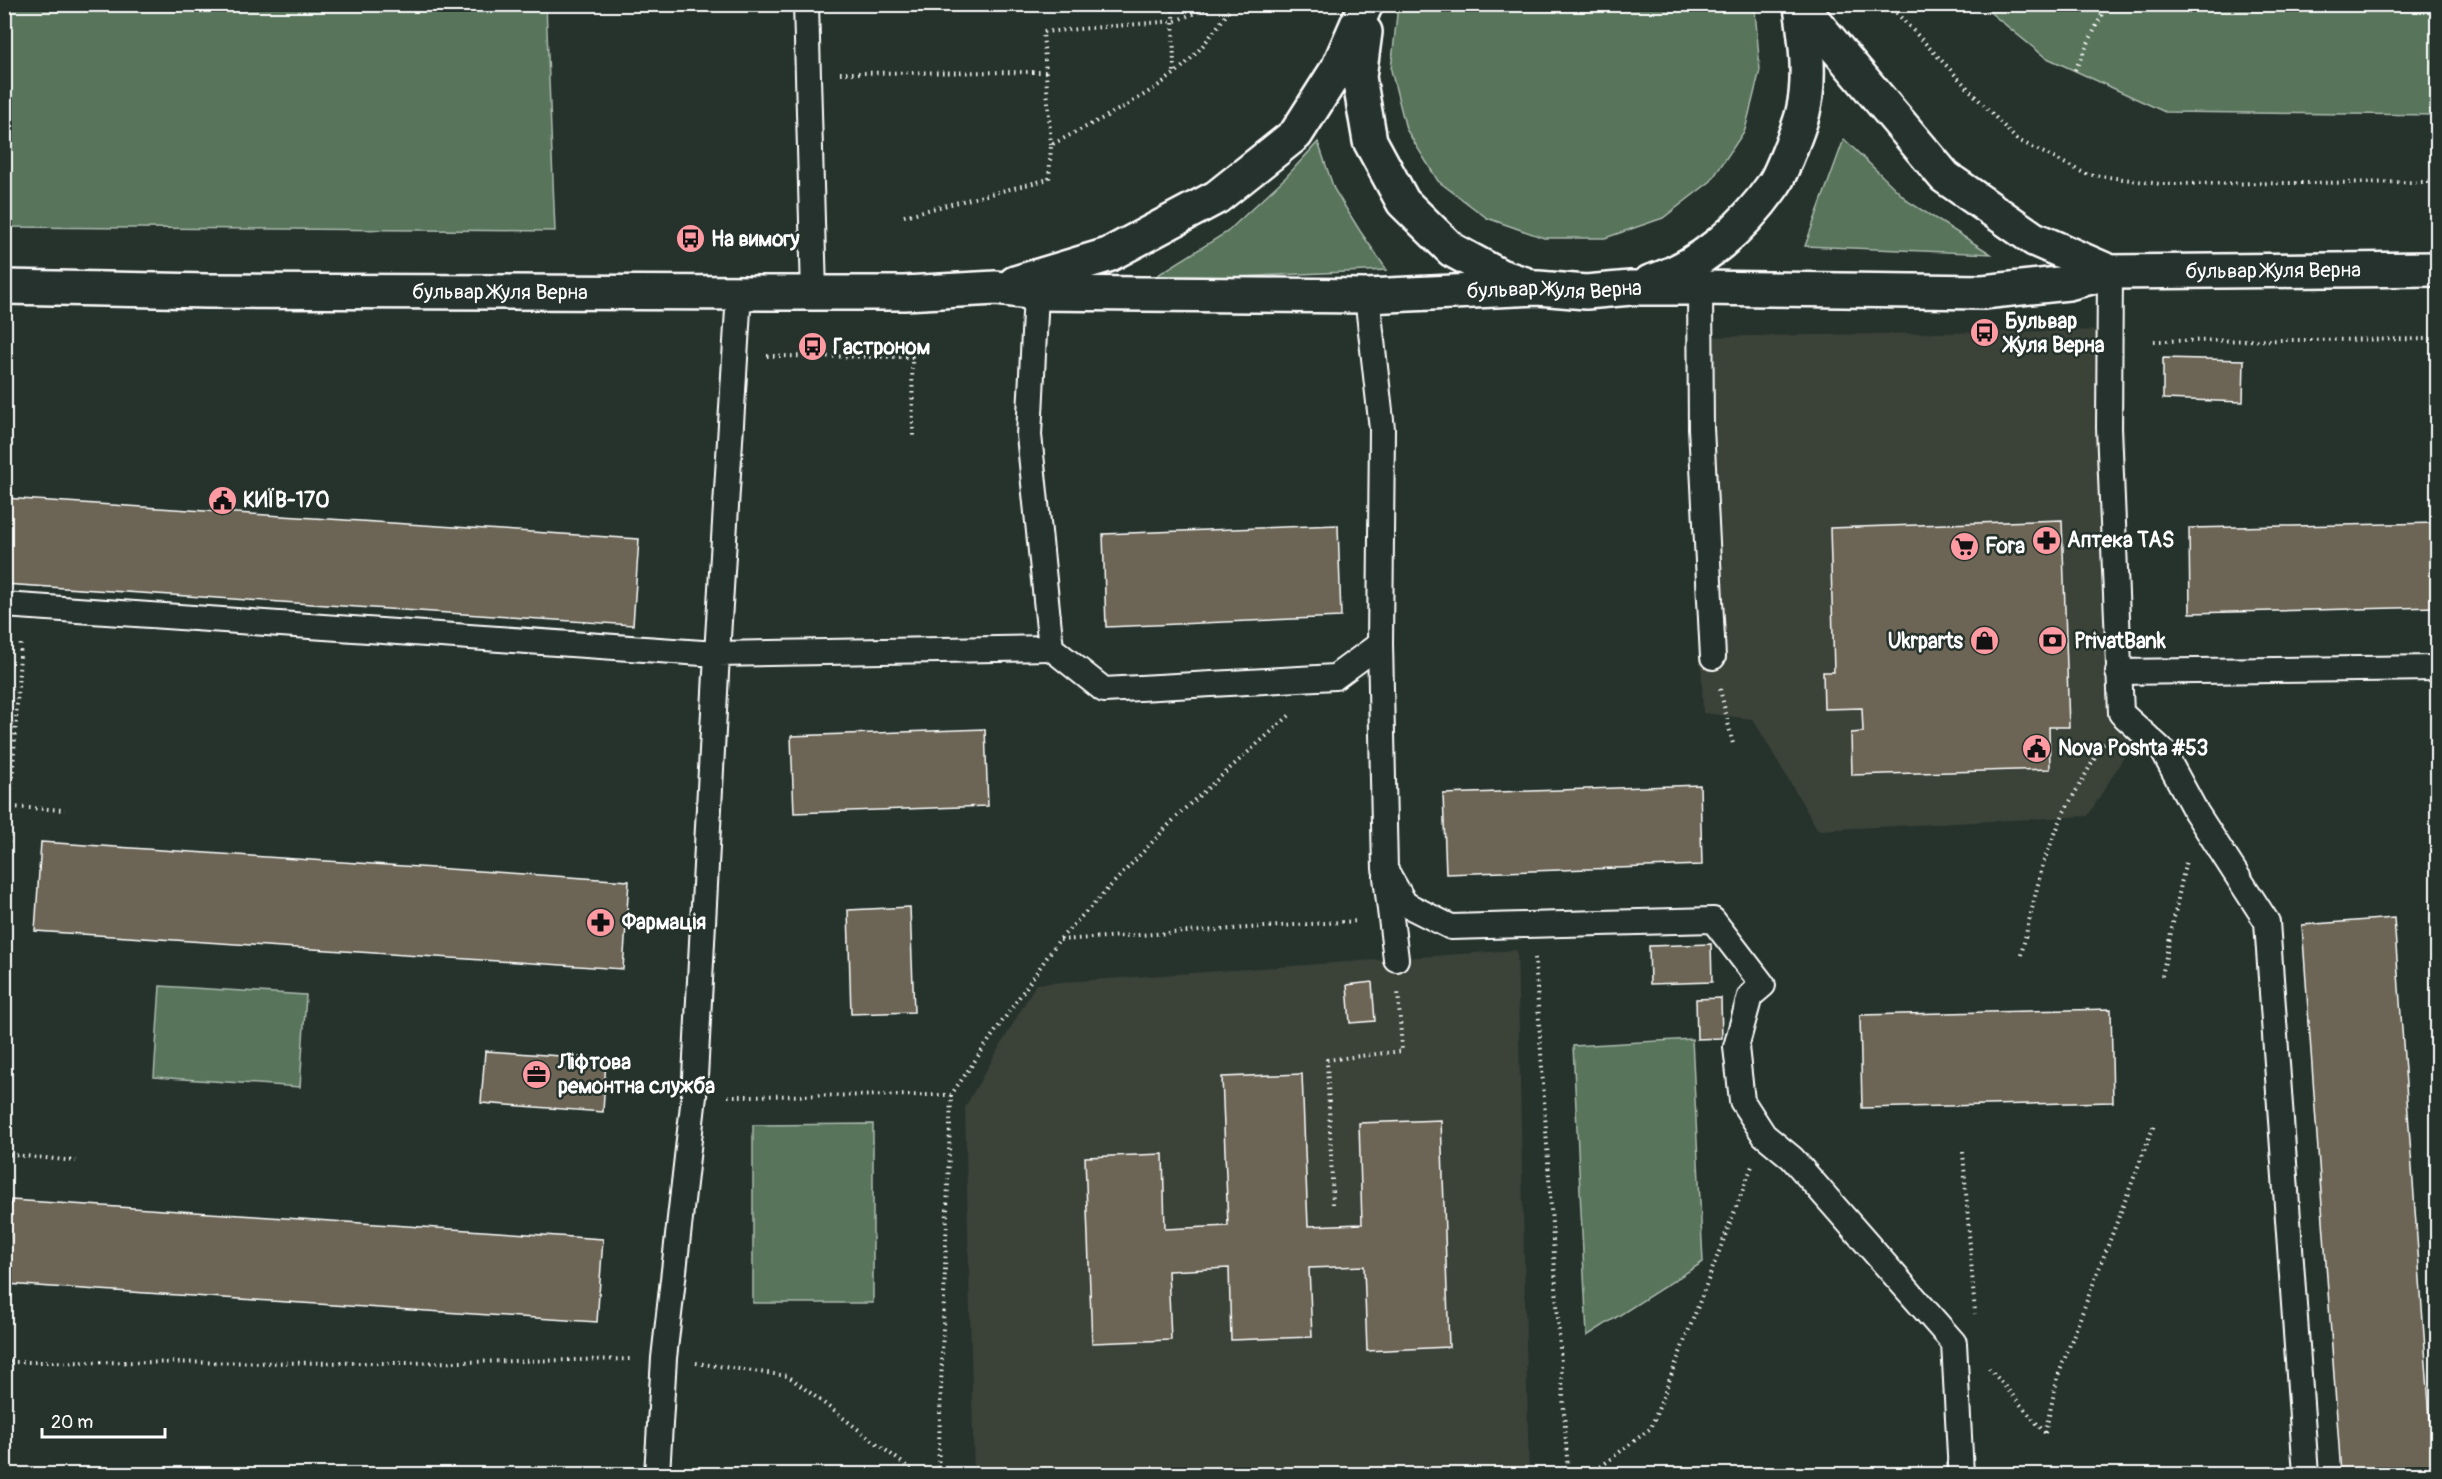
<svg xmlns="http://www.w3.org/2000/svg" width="2442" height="1479" font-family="Pangolin,sans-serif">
	<rect width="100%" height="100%" fill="#26332d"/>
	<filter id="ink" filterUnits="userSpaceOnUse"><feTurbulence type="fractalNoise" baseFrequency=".0167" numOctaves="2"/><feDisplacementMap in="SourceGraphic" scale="12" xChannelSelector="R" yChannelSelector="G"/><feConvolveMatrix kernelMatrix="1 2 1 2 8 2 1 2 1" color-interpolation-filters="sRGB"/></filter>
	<g filter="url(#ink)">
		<!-- built -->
		<g fill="#3b4239">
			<polygon points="2122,330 2133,742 2088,816 1818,830 1753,719 1703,713 1690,337"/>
			<polygon points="1517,950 1529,1474 974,1474 965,1107 1036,984"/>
		</g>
		<!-- green -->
		<g fill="#59755c" stroke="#acbaae" stroke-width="1.5">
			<polygon points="5,4 546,5 555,231 5,227"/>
			<polygon points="1753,4 1755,10 1760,70 1745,130 1711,181 1663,218 1605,238 1544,238 1487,218 1438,181 1406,129 1391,70 1398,5"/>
			<polygon points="1981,5 2437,5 2437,115 2165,112 2045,57"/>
			<polygon points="1844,139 1909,202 1991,254 1805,246"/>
			<polygon points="1318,142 1334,189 1360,231 1387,270 1148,281 1227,232 1286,177"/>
			<polygon points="160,986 306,995 300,1087 154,1077"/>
			<polygon points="1692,1039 1703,1262 1587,1336 1573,1046"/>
			<polygon points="873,1124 873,1303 753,1303 753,1125"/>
		</g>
		<!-- building -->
		<g fill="#6c6555" stroke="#fff" stroke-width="1.5">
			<polygon points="2163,358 2244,360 2243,402 2163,399"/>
			<polygon points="4,498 639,539 633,625 4,584"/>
			<polygon points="2062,520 2069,727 2049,727 2050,769 1852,775 1851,733 1863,732 1862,708 1824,709 1823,672 1834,672 1830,528"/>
			<polygon points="2438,523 2438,607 2190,613 2189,528"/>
			<polygon points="1338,525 1341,617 1106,627 1103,534"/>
			<polygon points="985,729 988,806 794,813 791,736"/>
			<polygon points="1700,785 1702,865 1446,874 1443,794"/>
			<polygon points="41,842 629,881 623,969 35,931"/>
			<polygon points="910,907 914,1012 851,1014 848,910"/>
			<polygon points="2394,918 2434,1474 2341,1474 2302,925"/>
			<polygon points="1711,944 1712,982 1650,984 1649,946"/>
			<polygon points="1372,982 1375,1021 1350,1023 1347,985"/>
			<polygon points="1721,998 1722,1038 1697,1039 1696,999"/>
			<polygon points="2111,1009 2113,1102 1862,1108 1860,1015"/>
			<polygon points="485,1051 606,1059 603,1112 481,1103"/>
			<polygon points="1302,1074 1308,1226 1362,1224 1359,1123 1441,1120 1449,1347 1367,1351 1364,1266 1309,1268 1312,1337 1231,1340 1229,1268 1168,1271 1171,1340 1092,1343 1085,1157 1163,1154 1165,1229 1228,1226 1222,1077"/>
			<polygon points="11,1200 603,1239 597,1322 6,1284"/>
		</g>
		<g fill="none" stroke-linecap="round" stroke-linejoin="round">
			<defs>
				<g id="lane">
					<polyline points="806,4 814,293"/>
					<polyline points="2110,272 2109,428 2121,713 2163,751 2196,812 2267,922 2306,1474"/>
					<polyline points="1700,288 1701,428 1713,657"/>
					<polyline points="1036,293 1029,435 1051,648 1104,690 1335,677 1380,644"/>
					<polyline points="1367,296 1382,429 1380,644 1385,869 1405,904 1451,927 1713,920 1763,985 1750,996 1736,1047 1742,1101 1764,1135 1792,1158 1954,1343 1961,1474"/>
					<polyline points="4,605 717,654 739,293"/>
					<polyline points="2118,672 2438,668"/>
					<polyline points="1386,877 1396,959"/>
					<polyline points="657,1474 664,1358 694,1096 717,654 1051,648"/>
				</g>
				<g id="secondary">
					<polyline points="1801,6 1945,177 2034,239 2110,272"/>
					<polyline points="1365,32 1359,77 1370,141 1403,202 1452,250 1500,276 1525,284"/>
					<path d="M1650,282C1700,267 1744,227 1774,184C1781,174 1800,125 1803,112C1811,79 1806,40 1801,7"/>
					<polyline points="1015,283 1108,255 1217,197 1296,134 1338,68 1366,4"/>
					<path id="s1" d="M4,287L208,291L790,293H904L996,288L1036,293L1367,296L1538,288L1586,292L1631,288H1700L1983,292L2068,283L2110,272L2438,269"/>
				</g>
			</defs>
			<!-- lane casing -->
			<use href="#lane" stroke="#fff" stroke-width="28"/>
			<!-- secondary casing -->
			<use href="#secondary" stroke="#fff" stroke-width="38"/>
			<!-- path -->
			<g stroke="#fff" stroke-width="4" stroke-dasharray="1.5 4.5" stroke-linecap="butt">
				<polyline points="1173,4 1174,73"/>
				<polyline points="1888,4 2016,139 2086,174 2160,184 2438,182"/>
				<polyline points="2075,70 2107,4"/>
				<polyline points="840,73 1046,72"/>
				<polyline points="1051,145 1043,32 1175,21 1217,4"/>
				<path d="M904,216L1049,179L1051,145C1092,123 1137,103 1174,74C1198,55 1216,29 1234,4"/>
				<polyline points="2154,341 2438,339"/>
				<polyline points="767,356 912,357 913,439"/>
				<polyline points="1720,689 1733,744"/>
				<polyline points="11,807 65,810"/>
				<polyline points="4,909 21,640"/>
				<polyline points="1060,940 1358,921"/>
				<polyline points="2021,955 2043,863 2064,812 2104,742"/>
				<polyline points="1535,958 1568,1474"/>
				<polyline points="2162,976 2186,860"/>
				<polyline points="728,1096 951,1095 1059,940 1182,811 1291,714"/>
				<polyline points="1963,1152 1975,1314"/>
				<polyline points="4,1154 76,1161"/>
				<polyline points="1333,1204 1327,1060 1402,1051 1398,990"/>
				<polyline points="4,1362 402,1363 632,1359"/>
				<polyline points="696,1363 788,1376 917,1474"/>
				<polyline points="1989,1368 2045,1433"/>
				<polyline points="2045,1433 2058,1376 2154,1125"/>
				<polyline points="938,1474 951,1095"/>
				<polyline points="1591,1474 1651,1428 1752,1166"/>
			</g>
			<!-- lane -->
			<use href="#lane" stroke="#26332d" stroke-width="24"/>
			<!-- secondary -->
			<use href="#secondary" stroke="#26332d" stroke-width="33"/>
		</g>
	</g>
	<!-- icons -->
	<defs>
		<symbol id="bus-disc" viewBox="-11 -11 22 22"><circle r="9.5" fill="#ff9aa2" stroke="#26332d"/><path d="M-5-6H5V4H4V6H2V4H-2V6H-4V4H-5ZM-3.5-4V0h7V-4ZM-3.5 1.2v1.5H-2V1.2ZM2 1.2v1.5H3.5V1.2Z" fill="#111"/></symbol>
		<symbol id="civic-disc" viewBox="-11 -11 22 22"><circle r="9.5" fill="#ff9aa2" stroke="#26332d"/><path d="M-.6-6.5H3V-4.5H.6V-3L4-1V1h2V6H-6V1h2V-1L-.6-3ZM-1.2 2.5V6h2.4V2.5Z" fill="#111"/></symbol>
		<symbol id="pharmacy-disc" viewBox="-11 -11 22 22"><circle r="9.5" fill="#ff9aa2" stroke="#26332d"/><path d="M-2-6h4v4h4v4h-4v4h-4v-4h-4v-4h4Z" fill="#111"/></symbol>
		<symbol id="supermarket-disc" viewBox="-11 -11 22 22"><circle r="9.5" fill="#ff9aa2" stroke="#26332d"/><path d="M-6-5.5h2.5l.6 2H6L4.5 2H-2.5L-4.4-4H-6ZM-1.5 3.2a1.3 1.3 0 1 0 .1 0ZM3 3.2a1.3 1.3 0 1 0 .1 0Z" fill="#111"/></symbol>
		<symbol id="shop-disc" viewBox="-11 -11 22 22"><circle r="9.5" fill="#ff9aa2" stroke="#26332d"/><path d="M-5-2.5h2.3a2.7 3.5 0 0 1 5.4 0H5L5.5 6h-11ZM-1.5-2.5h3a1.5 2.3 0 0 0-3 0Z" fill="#111"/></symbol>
		<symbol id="bank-disc" viewBox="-11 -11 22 22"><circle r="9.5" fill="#ff9aa2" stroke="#26332d"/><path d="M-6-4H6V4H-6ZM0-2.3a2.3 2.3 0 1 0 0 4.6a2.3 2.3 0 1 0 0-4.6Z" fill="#111"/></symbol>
		<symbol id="office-disc" viewBox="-11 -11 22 22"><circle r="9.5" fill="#ff9aa2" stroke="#26332d"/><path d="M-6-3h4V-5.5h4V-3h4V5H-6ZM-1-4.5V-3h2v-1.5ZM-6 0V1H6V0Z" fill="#111"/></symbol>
	</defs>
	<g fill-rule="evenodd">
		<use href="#bus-disc" x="674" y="222" width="33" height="33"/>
		<use href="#bus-disc" x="1968" y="316" width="33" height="33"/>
		<use href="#bus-disc" x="796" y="330" width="33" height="33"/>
		<use href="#civic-disc" x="206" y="484" width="33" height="33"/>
		<use href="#pharmacy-disc" x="2030" y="524" width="33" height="33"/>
		<use href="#supermarket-disc" x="1948" y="530" width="33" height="33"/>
		<use href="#shop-disc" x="1968" y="624" width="33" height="33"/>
		<use href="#bank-disc" x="2036" y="624" width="33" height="33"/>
		<use href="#civic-disc" x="2020" y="732" width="33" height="33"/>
		<use href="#pharmacy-disc" x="584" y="906" width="33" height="33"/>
		<use href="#office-disc" x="520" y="1058" width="33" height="33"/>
	</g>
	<g text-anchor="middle" stroke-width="5" stroke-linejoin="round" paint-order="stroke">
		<!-- poi labels -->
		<g font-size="21" font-weight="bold" fill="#fff" stroke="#26332d" text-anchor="start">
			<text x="711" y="246">На вимогу</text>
			<text x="2005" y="328">Бульвар<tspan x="2005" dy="24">Жуля Верна</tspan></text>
			<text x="833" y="354">Гастроном</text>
			<text x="243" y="507">КИЇВ-170</text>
			<text x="2067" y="547">Аптека TAS</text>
			<text x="1985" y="553">Fora</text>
			<text x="1963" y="648" text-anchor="end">Ukrparts</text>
			<text x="2074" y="648">PrivatBank</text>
			<text x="2058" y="755">Nova Poshta #53</text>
			<text x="622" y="929">Фармація</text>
			<text x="558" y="1069">Ліфтова<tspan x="558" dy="24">ремонтна служба</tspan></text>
		</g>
		<!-- street labels -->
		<g font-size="21" fill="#fff" stroke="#26332d">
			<text dy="7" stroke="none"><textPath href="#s1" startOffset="2272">бульвар Жуля Верна</textPath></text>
			<text dy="7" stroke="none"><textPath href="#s1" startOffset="1551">бульвар Жуля Верна</textPath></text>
			<text dy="7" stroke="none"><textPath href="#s1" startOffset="496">бульвар Жуля Верна</textPath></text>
		</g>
	</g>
	<!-- margin -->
	<rect width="2442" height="1479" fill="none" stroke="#26332d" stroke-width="24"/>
	<rect x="12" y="12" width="2418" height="1455" fill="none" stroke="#fff" stroke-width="2" filter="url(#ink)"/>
	<!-- scale -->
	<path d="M42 1428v9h123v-9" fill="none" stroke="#ffffff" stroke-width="3"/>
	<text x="51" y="1428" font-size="18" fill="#ffffff" stroke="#26332d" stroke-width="4.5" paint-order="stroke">20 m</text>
</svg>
